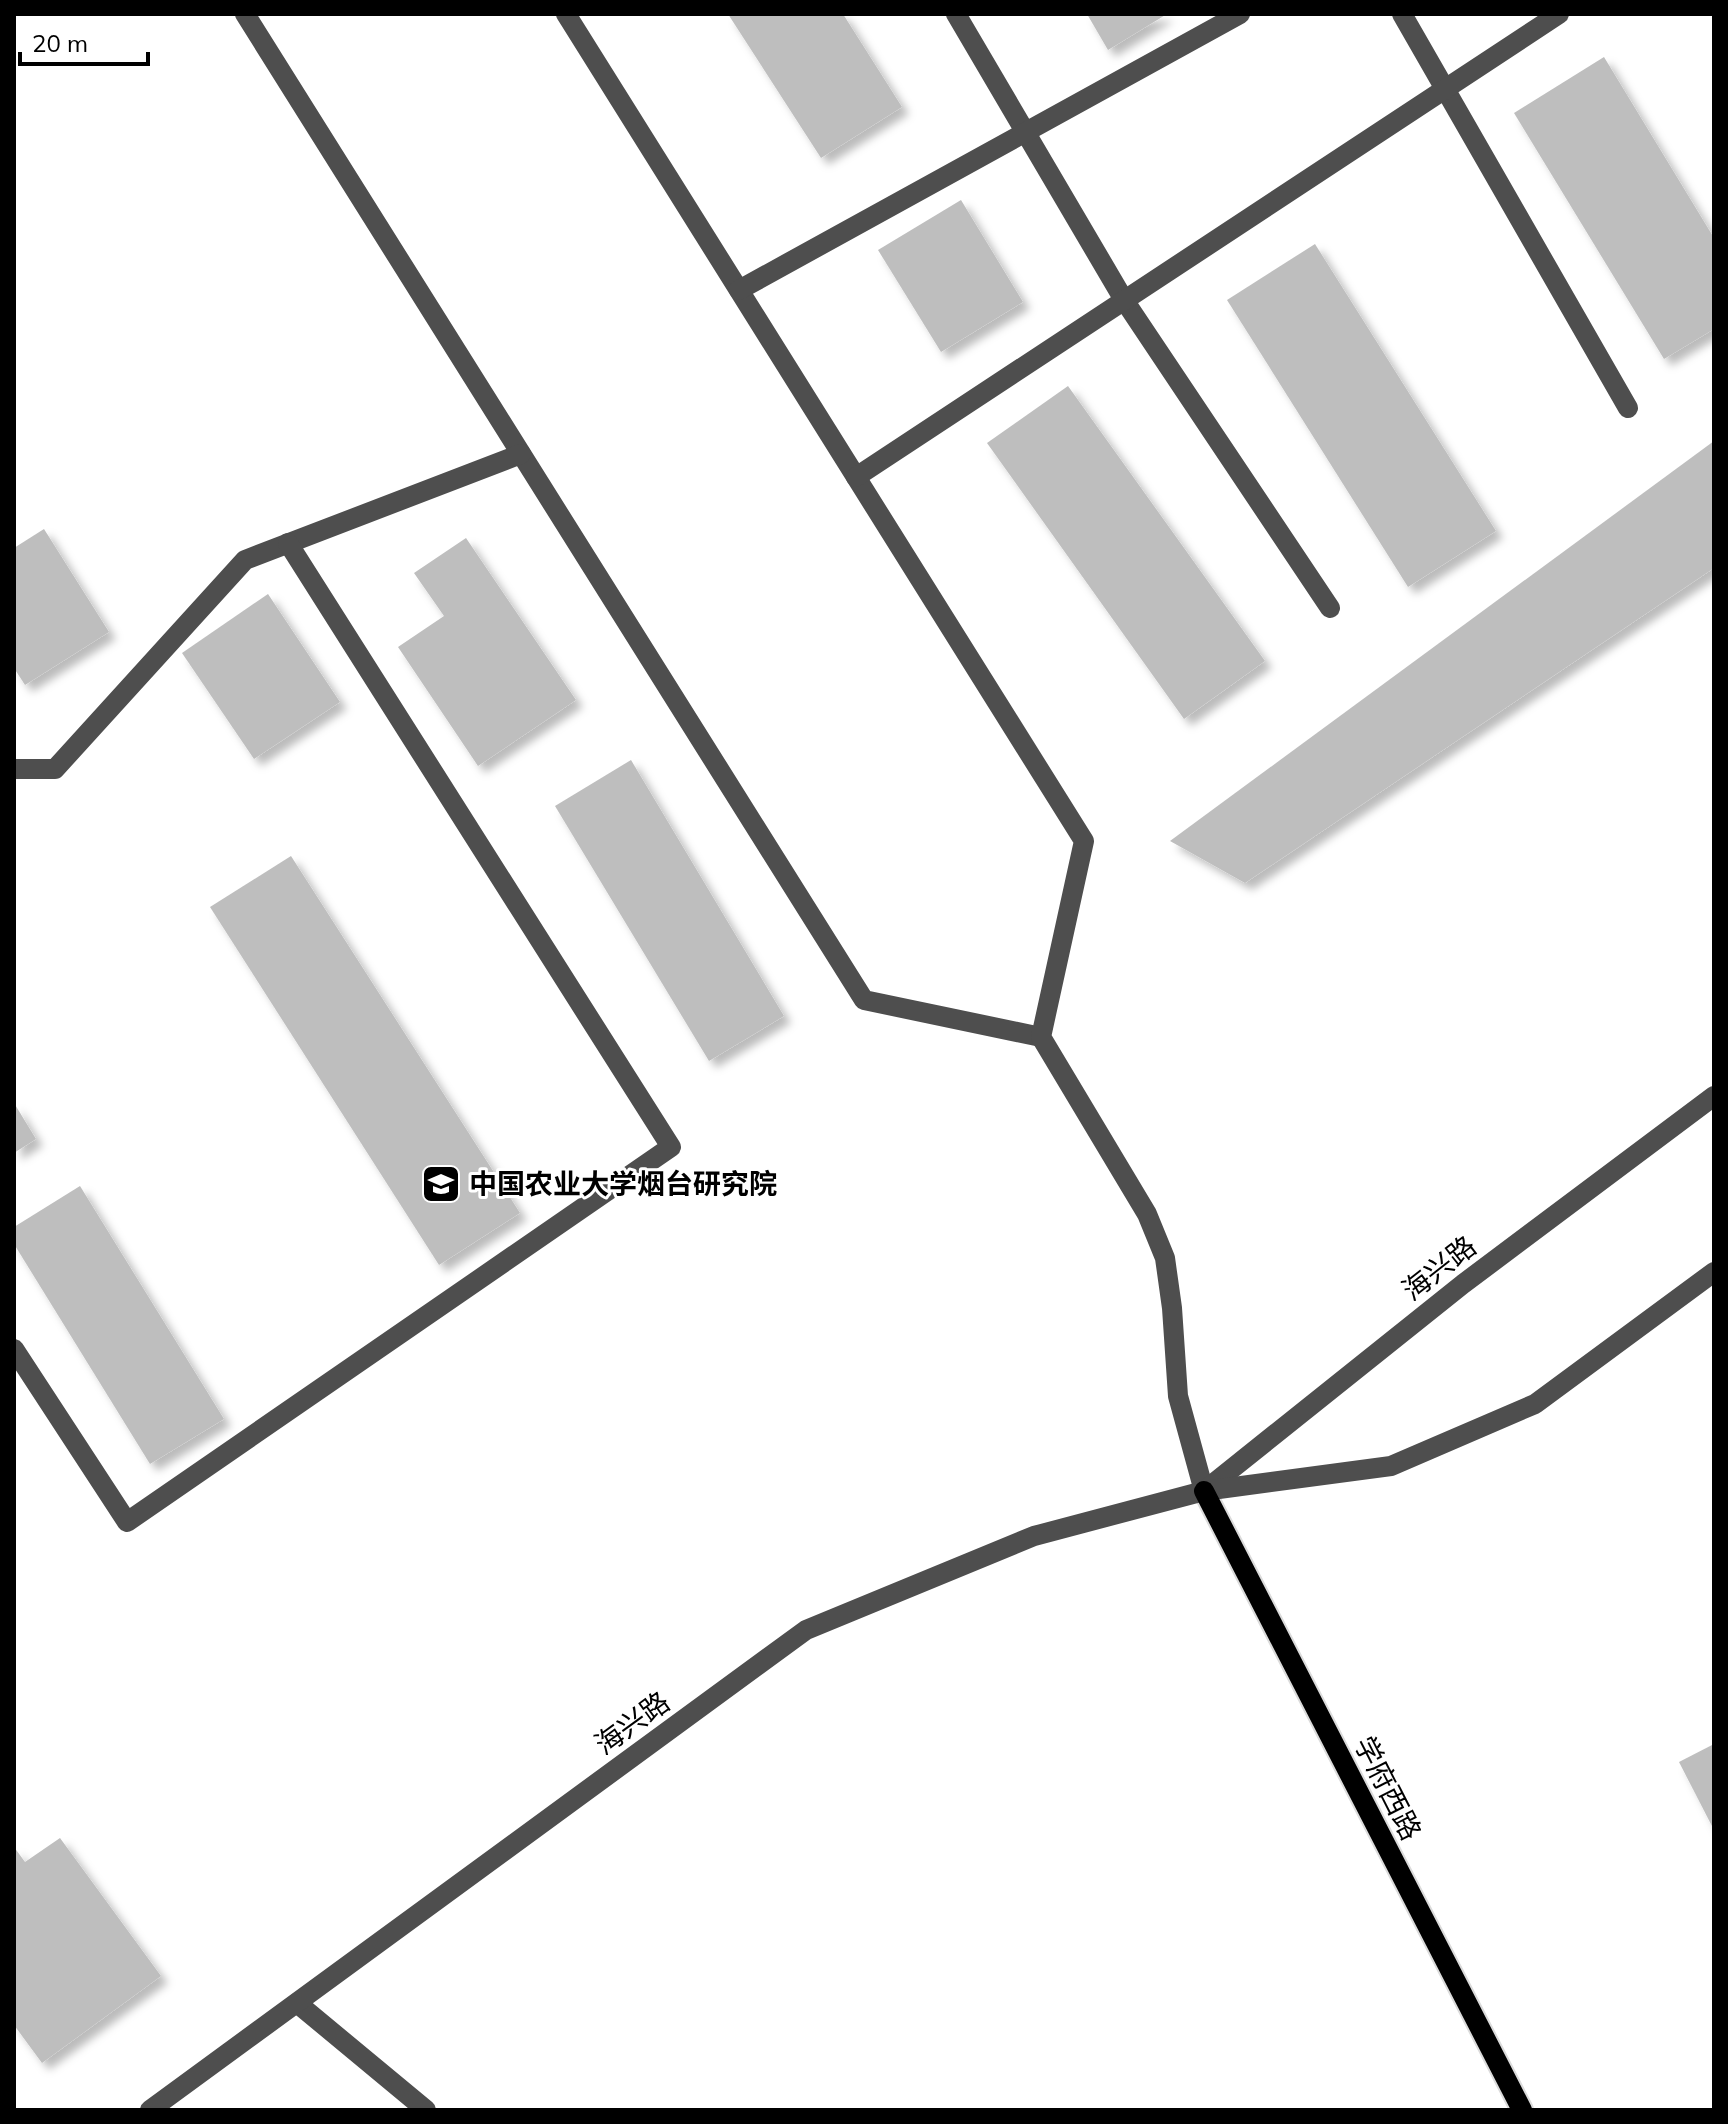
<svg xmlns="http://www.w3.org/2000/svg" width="1728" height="2124" font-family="Mulish,'Noto Sans SC',sans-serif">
	<defs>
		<filter id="shadow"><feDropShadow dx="7" dy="7" stdDeviation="4" flood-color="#0004"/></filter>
	</defs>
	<rect width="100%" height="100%" fill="#fff"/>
	<!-- building -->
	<g fill="#bebebe" filter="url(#shadow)">
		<polygon points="728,14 843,14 902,107 821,158"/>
		<polygon points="1087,14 1167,14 1108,50"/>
		<polygon points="1604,57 1714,238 1714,329 1664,359 1514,113"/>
		<polygon points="961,200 1023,302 941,352 878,250"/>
		<polygon points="1315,244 1496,531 1408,587 1227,300"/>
		<polygon points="1068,386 1265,661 1184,719 987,443"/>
		<polygon points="1714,441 1714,568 1245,883 1170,841"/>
		<polygon points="44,529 109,632 25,685 14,668 14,548"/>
		<polygon points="466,538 576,700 478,766 398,647 444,616 414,573"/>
		<polygon points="268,594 340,702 254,759 182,653"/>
		<polygon points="631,760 784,1016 709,1061 555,806"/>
		<polygon points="291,856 520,1213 439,1265 210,907"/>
		<polygon points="14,1103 36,1139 14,1153"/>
		<polygon points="80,1186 224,1419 150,1464 14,1244 14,1227"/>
		<polygon points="1714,1744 1714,1830 1679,1762"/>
		<polygon points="60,1838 161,1976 42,2063 14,2025 14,1847 25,1862"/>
	</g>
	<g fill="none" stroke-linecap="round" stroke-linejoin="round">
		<defs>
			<polyline id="major" points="1204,1491 1522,2110"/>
		</defs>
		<!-- major casing -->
		<use href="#major" stroke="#dbdbdb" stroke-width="24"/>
		<!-- minor -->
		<g stroke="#4e4e4e" stroke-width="20">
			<polyline points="245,14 864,1000 1041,1037"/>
			<polyline points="566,14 1084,841 1041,1037 1147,1214 1165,1258 1172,1308 1178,1396 1204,1491"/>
			<polyline points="956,14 1124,300 1330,608"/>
			<polyline points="1402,14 1628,408"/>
			<polyline points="739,290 1240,14"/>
			<polyline points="856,477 1559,14"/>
			<polyline points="14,769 55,769 245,560 521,454"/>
			<polyline points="14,1349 127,1522 671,1147 288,543"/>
			<polyline points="1204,1491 1463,1284 1714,1096"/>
			<polyline points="297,2003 426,2110"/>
			<polyline points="150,2110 806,1630 1034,1536 1204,1491 1391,1466 1535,1404 1714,1272"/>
		</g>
		<!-- major -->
		<use href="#major" stroke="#000" stroke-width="20"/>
	</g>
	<!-- icons -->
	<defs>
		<symbol id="university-square" viewBox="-11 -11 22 22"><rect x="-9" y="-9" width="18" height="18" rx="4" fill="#000" stroke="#fff"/><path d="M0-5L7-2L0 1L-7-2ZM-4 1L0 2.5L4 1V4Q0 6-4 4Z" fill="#fff"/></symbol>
	</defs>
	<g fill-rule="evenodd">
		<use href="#university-square" x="419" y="1162" width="44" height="44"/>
	</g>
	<g text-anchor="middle" stroke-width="6" stroke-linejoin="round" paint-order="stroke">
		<!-- poi labels -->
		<g font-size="28" font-weight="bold" fill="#000" stroke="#fff" text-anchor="start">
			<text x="469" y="1194">中国农业大学烟台研究院</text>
		</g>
		<!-- street labels -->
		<g font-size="28" fill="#000" stroke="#fff">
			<text transform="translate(1439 1268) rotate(-38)" y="10">海兴路</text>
			<text transform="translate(632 1723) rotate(-36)" y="10">海兴路</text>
			<text transform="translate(1388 1788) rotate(63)" y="10">学府西路</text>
		</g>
	</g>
	<!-- border -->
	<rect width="1728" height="2124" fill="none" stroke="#000000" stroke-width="32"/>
	<!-- scale -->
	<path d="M20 52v12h128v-12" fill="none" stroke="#000000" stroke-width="4"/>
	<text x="32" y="52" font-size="24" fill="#000000" stroke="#ffffff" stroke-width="6" paint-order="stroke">20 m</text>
</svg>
